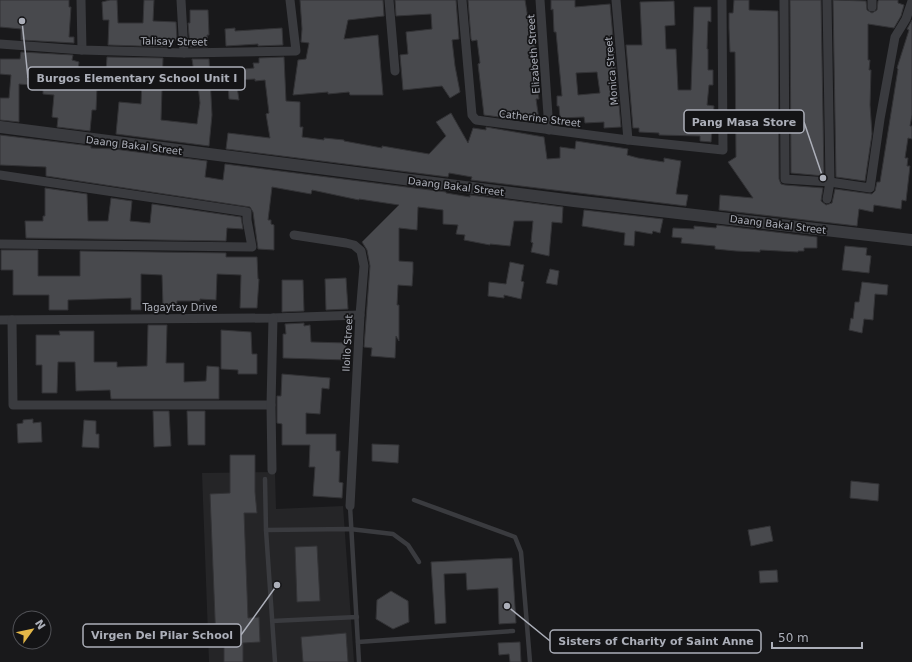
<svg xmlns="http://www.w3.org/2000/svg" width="912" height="662" font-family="'DejaVu Sans',sans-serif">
	<rect width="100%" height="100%" fill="#19191b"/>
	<!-- built -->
	<polygon fill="#252527" points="275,472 276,509 343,506 354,662 209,662 202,473"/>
	<!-- building -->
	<g fill="#48494d" stroke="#333336" fill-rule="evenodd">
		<polygon points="0,0 69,0 69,7 71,7 69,37 74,37 74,43 21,40 21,29 0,27"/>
		<polygon points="110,0 117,0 118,23 143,23 144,0 154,0 153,21 176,22 177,40 169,40 169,47 108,45 109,20 103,20 102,2"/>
		<polygon points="300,0 383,0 384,16 348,20 344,39 378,35 383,95 350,95 349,92 328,94 328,92 293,95 298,60 306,59 309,43 301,42 302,29"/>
		<polygon points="395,0 456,0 459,39 452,40 455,66 460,92 450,98 442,86 403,90 400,55 408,54 406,32 432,29 431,14 396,16"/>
		<polygon points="468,0 525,0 531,37 534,37 536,53 533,54 539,99 536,99 539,120 528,121 484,115 478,64 480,63 477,40 472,41 471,39"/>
		<path d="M551,0H575V7L610,4L621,127L604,128V122L585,123L584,117L560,118L559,106H557V96H562L556,32H554L553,9L551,10ZM597,72L600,93L578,95L576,73Z"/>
		<polygon points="734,0 749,0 749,10 778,11 779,179 781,184 785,185 823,188 821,201 826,205 832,203 835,189 872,194 875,191 877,182 880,182 898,69 897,68 909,30 907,29 912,20 912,115 910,126 912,126 912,139 908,138 905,158 908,158 907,166 910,166 906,201 902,200 901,209 874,205 873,212 859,209 857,226 719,210 720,195 753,198 728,162 736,157 735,52 730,52 729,28 729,13 733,13"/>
		<polygon points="790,0 821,0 824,176 791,173"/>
		<polygon points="833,0 866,1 867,10 872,13 877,10 878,1 879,0 898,0 898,3 904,5 901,16 894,28 868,24 868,60 870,60 869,70 871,70 870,105 872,134 865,181 836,177"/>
		<polygon points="674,1 675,25 665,26 666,49 676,49 678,90 691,90 694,7 711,7 711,22 708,21 707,49 708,49 708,70 713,70 713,85 709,85 707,105 714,106 711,142 700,141 700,136 659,135 659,133 639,132 639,128 633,128 626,45 642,45 640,2"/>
		<polygon points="190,10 208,10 209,35 207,35 208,47 190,47 188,23 190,23"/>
		<polygon points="235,28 235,31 282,28 283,45 258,46 258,44 226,46 225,29"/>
		<polygon points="21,52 73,55 72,60 79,62 76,86 97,87 96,110 92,110 90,131 57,127 58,118 52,117 54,95 43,94 43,86 19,84 19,122 0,120 0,98 9,98 11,75 0,74 0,59 20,59"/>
		<polygon points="107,57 163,58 161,120 197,124 200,103 198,85 196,86 192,59 209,59 212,115 209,146 116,134 119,102 141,104 142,79 141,79 141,72 106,71"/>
		<polygon points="284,57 286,101 300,102 300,127 303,127 302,137 324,140 324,138 344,140 344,141 382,148 382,146 429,154 446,136 436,122 451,113 468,143 473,128 486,130 486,127 544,137 547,159 560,158 560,147 575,149 576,141 628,149 627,155 638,158 664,162 664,158 681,161 676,194 688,195 686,206 471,180 472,177 449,173 448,177 226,149 228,133 270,138 266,114 269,113 265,80 255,81 255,79 236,80 239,100 229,99 227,68 235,68 235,70 254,68 253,63 259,63 259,58"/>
		<polygon points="0,135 91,146 91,148 114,149 207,161 205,177 223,180 225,164 446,192 446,193 470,197 470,195 563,207 562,223 552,222 549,256 531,252 533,243 531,242 533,221 514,221 510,246 490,244 490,245 464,240 465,235 456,234 458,225 443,224 443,210 418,207 417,230 399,228 399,261 413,262 413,272 412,286 398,285 397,305 399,305 399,341 396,336 395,358 371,356 372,348 364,347 370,266 367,250 362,242 399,205 359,199 359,200 312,190 311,194 272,187 268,220 271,220 271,224 274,225 274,250 258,249 253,212 250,207 46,176 46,167 0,165"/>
		<polygon points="45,188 87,194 88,221 108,221 111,198 132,201 130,221 150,223 152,204 241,217 243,229 227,228 226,241 26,238 25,221 43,221 43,216 45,216"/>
		<polygon points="584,210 663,219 660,233 653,231 652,234 635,231 634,246 624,245 625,233 582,226"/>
		<polygon points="717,225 817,237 817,248 804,248 804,251 798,251 798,252 760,250 760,252 736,251 715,249 715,246 681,243 682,238 672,237 673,228 694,229 694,226 716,228"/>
		<polygon points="845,246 867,248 866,255 871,256 869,273 842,270"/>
		<polygon points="1,250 38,250 38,276 80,276 80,251 226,253 226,257 257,257 258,279 259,279 257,308 240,308 241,275 217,274 216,300 200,299 200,301 177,301 177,306 163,306 162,275 141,274 141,310 131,310 131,298 68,300 68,310 49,310 49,295 13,295 13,270 1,270"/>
		<polygon points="510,262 524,265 521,281 524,282 521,299 504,295 504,298 488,296 489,282 506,284"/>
		<polygon points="550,269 559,271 557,285 546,283"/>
		<polygon points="346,278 348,309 326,310 325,279"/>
		<polygon points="282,280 303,280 304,311 282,312"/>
		<polygon points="862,282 888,285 887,295 875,294 873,320 864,319 862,333 849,330 851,318 853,319 855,302 859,302"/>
		<polygon points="304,323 304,326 310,325 311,342 346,343 346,360 283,358 283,334 286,334 285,324"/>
		<polygon points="148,325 167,325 166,363 184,363 184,382 206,381 207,366 219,367 219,399 111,399 110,390 76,391 75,362 58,362 57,393 42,393 42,365 36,365 36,335 60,335 59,331 94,331 94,362 117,362 117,367 147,366"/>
		<polygon points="221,330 251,332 252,354 257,354 257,374 238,374 238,370 221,369"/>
		<polygon points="282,374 330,378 329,389 322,388 320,414 306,413 306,434 336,434 336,451 340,451 339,482 343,483 342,498 313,496 315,467 309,467 310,445 282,445 282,424 277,423 277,396 281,396"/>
		<polygon points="153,411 169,411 171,446 154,447"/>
		<polygon points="187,411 205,411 205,445 188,445"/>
		<polygon points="33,419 33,423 41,422 42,442 18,443 17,424 23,423 23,420"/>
		<polygon points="84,420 96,421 96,434 99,434 99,448 82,447"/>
		<polygon points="372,444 399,445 398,463 372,461"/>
		<polygon points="230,455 255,455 255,492 257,513 244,513 248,618 259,617 260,642 243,643 243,662 224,662 224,643 216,643 210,494 230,493"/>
		<polygon points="851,481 879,484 878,501 850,498"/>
		<polygon points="770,526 773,541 751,546 748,530"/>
		<polygon points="317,546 320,601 297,602 295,547"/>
		<polygon points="512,558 516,623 499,624 498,588 467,590 466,573 444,574 446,623 435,624 431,562"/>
		<polygon points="777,570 778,582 760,583 759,571"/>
		<polygon points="391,591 408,601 409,622 393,629 376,619 377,600"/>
		<polygon points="346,633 348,662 303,662 301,637"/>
		<polygon points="520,642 521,662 510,662 509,654 499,655 498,643"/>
	</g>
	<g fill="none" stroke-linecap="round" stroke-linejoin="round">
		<!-- service -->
		<g stroke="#3a3b3f" stroke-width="4.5">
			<polyline points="265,479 266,530 275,662"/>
			<polyline points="414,500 515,537 521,552 530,662"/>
			<polyline points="350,506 359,662"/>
			<polyline points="266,530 350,529 393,534 408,545 419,562"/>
			<polyline points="272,621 357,617"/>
			<polyline points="358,642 513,631"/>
		</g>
		<!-- minor -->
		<g stroke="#3a3b3f" stroke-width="9">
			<polyline points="81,0 82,50"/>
			<polyline points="181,0 184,53"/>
			<polyline points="389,0 395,71"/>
			<polyline points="462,0 472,115 476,120 628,140 723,150 722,0"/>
			<polyline points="540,0 549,130"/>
			<polyline points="616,0 628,140"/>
			<polyline points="784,0 785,179 830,182 870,188 880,119 895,37 906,19 912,1"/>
			<polyline points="827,0 830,182 827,199"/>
			<polyline points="872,0 872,7"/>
			<polyline points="0,44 82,50 184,53 296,51 290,0"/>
			<polyline points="0,175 247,212 247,220 252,247 0,244"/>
			<polyline points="294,235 346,243 354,245 361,251 364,266 360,315 350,506"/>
			<polyline points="0,320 273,318 360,315"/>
			<polyline points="12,320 13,405 271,405"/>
			<polyline points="272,470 271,405 273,318"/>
		</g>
		<!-- tertiary -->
		<polyline stroke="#3a3b3f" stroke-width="12" points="0,127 574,201 912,240"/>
	</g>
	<g text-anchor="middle" stroke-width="3.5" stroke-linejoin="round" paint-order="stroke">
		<!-- street labels -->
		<g font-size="10" fill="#acafb9" stroke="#141416">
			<text transform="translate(174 41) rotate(1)" y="4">Talisay Street</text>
			<text transform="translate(533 54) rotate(-94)" y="4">Elizabeth Street</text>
			<text transform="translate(611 71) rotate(-95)" y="4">Monica Street</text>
			<text transform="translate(540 118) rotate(7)" y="4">Catherine Street</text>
			<text transform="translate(134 145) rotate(7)" y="4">Daang Bakal Street</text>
			<text transform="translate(456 186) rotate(7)" y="4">Daang Bakal Street</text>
			<text transform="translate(778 224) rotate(7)" y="4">Daang Bakal Street</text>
			<text x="180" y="311">Tagaytay Drive</text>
			<text transform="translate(347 343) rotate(-87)" y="4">Iloilo Street</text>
		</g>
	</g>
	<!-- callouts -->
	<path fill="none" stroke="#acafb9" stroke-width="1.5" d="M22 21L28 78M823 178L804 122M277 585L241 635M507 606L550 641"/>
	<g fill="#acafb9" stroke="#141416" stroke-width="1.5">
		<circle cx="22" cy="21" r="4"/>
		<circle cx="823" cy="178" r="4"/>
		<circle cx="277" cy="585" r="4"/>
		<circle cx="507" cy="606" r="4"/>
	</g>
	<g fill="#141416" stroke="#acafb9" stroke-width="1.5">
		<rect x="28" y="67" width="217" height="23" rx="4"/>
		<rect x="684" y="110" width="120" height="23" rx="4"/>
		<rect x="83" y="624" width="158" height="23" rx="4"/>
		<rect x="550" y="630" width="211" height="23" rx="4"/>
	</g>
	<g font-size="11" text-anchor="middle" font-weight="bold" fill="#acafb9">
		<text x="137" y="82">Burgos Elementary School Unit I</text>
		<text x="744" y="126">Pang Masa Store</text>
		<text x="162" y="639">Virgen Del Pilar School</text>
		<text x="656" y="645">Sisters of Charity of Saint Anne</text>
	</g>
	<!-- north arrow -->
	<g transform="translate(32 630) rotate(57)"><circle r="19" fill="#141416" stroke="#515257"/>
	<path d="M0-3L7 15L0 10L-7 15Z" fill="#e3b748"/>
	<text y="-6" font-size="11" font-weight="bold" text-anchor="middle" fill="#acafb9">N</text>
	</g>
	<!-- scale -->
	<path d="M772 642v6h90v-6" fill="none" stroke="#acafb9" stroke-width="2"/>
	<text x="778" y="642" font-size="12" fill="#acafb9" stroke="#141416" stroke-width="3" paint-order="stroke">50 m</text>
</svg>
